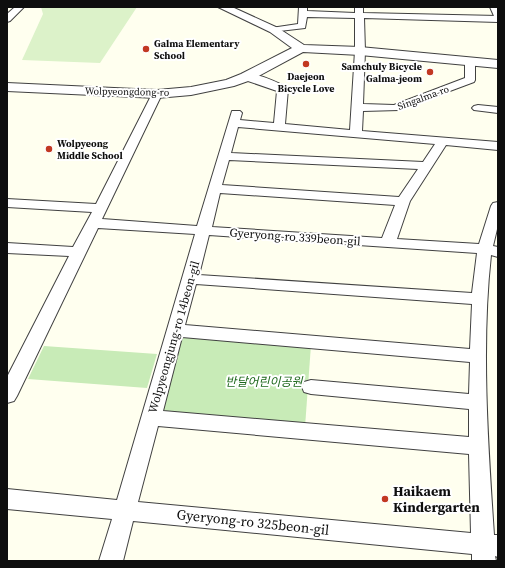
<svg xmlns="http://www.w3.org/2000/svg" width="505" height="568" font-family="'Source Serif 4','Noto Sans KR',serif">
	<rect width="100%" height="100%" fill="#ffffef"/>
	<!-- green -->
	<g fill="#c8ebb7">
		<polygon points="182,334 311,345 305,427 161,414"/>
		<polygon points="44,346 157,354 147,388 28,379"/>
	</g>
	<!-- pitch -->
	<polygon fill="#dcf2c9" points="41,7 137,7 100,63 22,60 43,14"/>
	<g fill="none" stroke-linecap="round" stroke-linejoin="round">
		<defs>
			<g id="minor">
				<polygon points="15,7 24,7 10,21 7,22 7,14"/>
				<path d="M299,7H307V11L355,13V7H363V13L498,16V22L364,18L365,51L363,104L394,105L465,78V61L470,58L475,61V80L474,82L399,110L363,111L362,131L498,142V150L446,145L410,201L397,239L479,244L491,206L493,203L498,202V225L493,246L498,247V257L491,255C481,345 488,445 494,535H498V557L495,556L496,561H472V554L133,521L123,561H99L112,519L7,509V489L117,500L195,234L98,228L17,396L14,401L7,403V377L69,256L7,253V243L73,247L92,212L7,207V199L96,204L152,94L157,91L162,94L102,219L197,226L232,111H240L242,113L240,120L274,123L277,91L242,79L241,77L242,75C256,71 275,82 287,87L288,89L285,124L350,130L355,51V18L307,17L305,28L271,32V28L298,24ZM238,127L435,144L423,162L231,153ZM229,160L418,169L399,197L222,185ZM220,193L395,205L382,238L212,227ZM209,235L477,253L472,293L199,275ZM196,284L472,304L470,349L185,325ZM182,337L470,362L469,394L311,380L304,382L302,387L304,392L311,394L469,409V437L163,411ZM158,426L469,454L471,533L138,502Z"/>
				<polygon points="478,105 498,107 498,113 474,110 472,108 474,106"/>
			</g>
			<g id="tertiary">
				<polygon points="218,7 232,7 278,28 304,45 360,47 498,60 498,68 360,55 303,52 251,80 234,86 191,95 157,98 7,91 7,83 157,90 191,87 226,80 241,74 292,48 270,32"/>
				<polygon points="490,7 498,7 498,17 494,16"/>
			</g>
		</defs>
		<!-- minor casing -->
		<use href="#minor" stroke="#414141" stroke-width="2"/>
		<!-- tertiary casing -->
		<use href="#tertiary" stroke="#414141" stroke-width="2"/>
		<!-- minor -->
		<use href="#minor" fill="#fff" fill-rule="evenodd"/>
		<!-- tertiary -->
		<use href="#tertiary" fill="#fff" fill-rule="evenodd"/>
	</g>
	<!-- markers -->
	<g fill="#c23822" stroke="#fff" stroke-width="1.5">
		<circle cx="146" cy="49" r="4"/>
		<circle cx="306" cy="64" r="4"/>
		<circle cx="430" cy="72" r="4"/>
		<circle cx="49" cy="149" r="4"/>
		<circle cx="385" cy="499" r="4"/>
	</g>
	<g text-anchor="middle" stroke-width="4" stroke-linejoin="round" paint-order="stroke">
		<!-- far-poi labels -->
		<g font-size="10" font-weight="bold" fill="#0e0e0e" stroke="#fff" text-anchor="start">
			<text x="154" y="47">Galma Elementary<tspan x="154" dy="12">School</tspan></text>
			<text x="422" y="70" text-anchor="end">Samchuly Bicycle<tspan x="422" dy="12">Galma-jeom</tspan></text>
			<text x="306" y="80" text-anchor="middle">Daejeon<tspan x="306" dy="12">Bicycle Love</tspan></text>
			<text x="57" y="147">Wolpyeong<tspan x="57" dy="12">Middle School</tspan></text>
		</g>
		<!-- far-street labels -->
		<g font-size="10" fill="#0e0e0e" stroke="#fff">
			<text transform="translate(127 91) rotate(1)" y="4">Wolpyeongdong-ro</text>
			<text transform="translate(423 97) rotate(-20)" y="4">Singalma-ro</text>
		</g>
		<!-- street labels -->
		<g font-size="12" fill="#0e0e0e" stroke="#fff">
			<text transform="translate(295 237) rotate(4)" y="4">Gyeryong-ro 339beon-gil</text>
			<text transform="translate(174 337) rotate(-74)" y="4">Wolpyeongjung-ro 14beon-gil</text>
		</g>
		<!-- park labels -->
		<g font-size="12" font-style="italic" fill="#1e681c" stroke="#fff">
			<text x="264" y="386">반달어린이공원</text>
		</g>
		<!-- near-poi labels -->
		<g font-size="14" font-weight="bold" fill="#0e0e0e" stroke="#fff" text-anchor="start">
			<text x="393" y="496">Haikaem<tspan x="393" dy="16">Kindergarten</tspan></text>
		</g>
		<!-- near-street labels -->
		<g font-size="14" fill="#0e0e0e" stroke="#fff">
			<text transform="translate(253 522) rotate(6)" y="5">Gyeryong-ro 325beon-gil</text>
		</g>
	</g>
	<!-- border -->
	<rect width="505" height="568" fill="none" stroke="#0e0e0e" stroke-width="16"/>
</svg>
